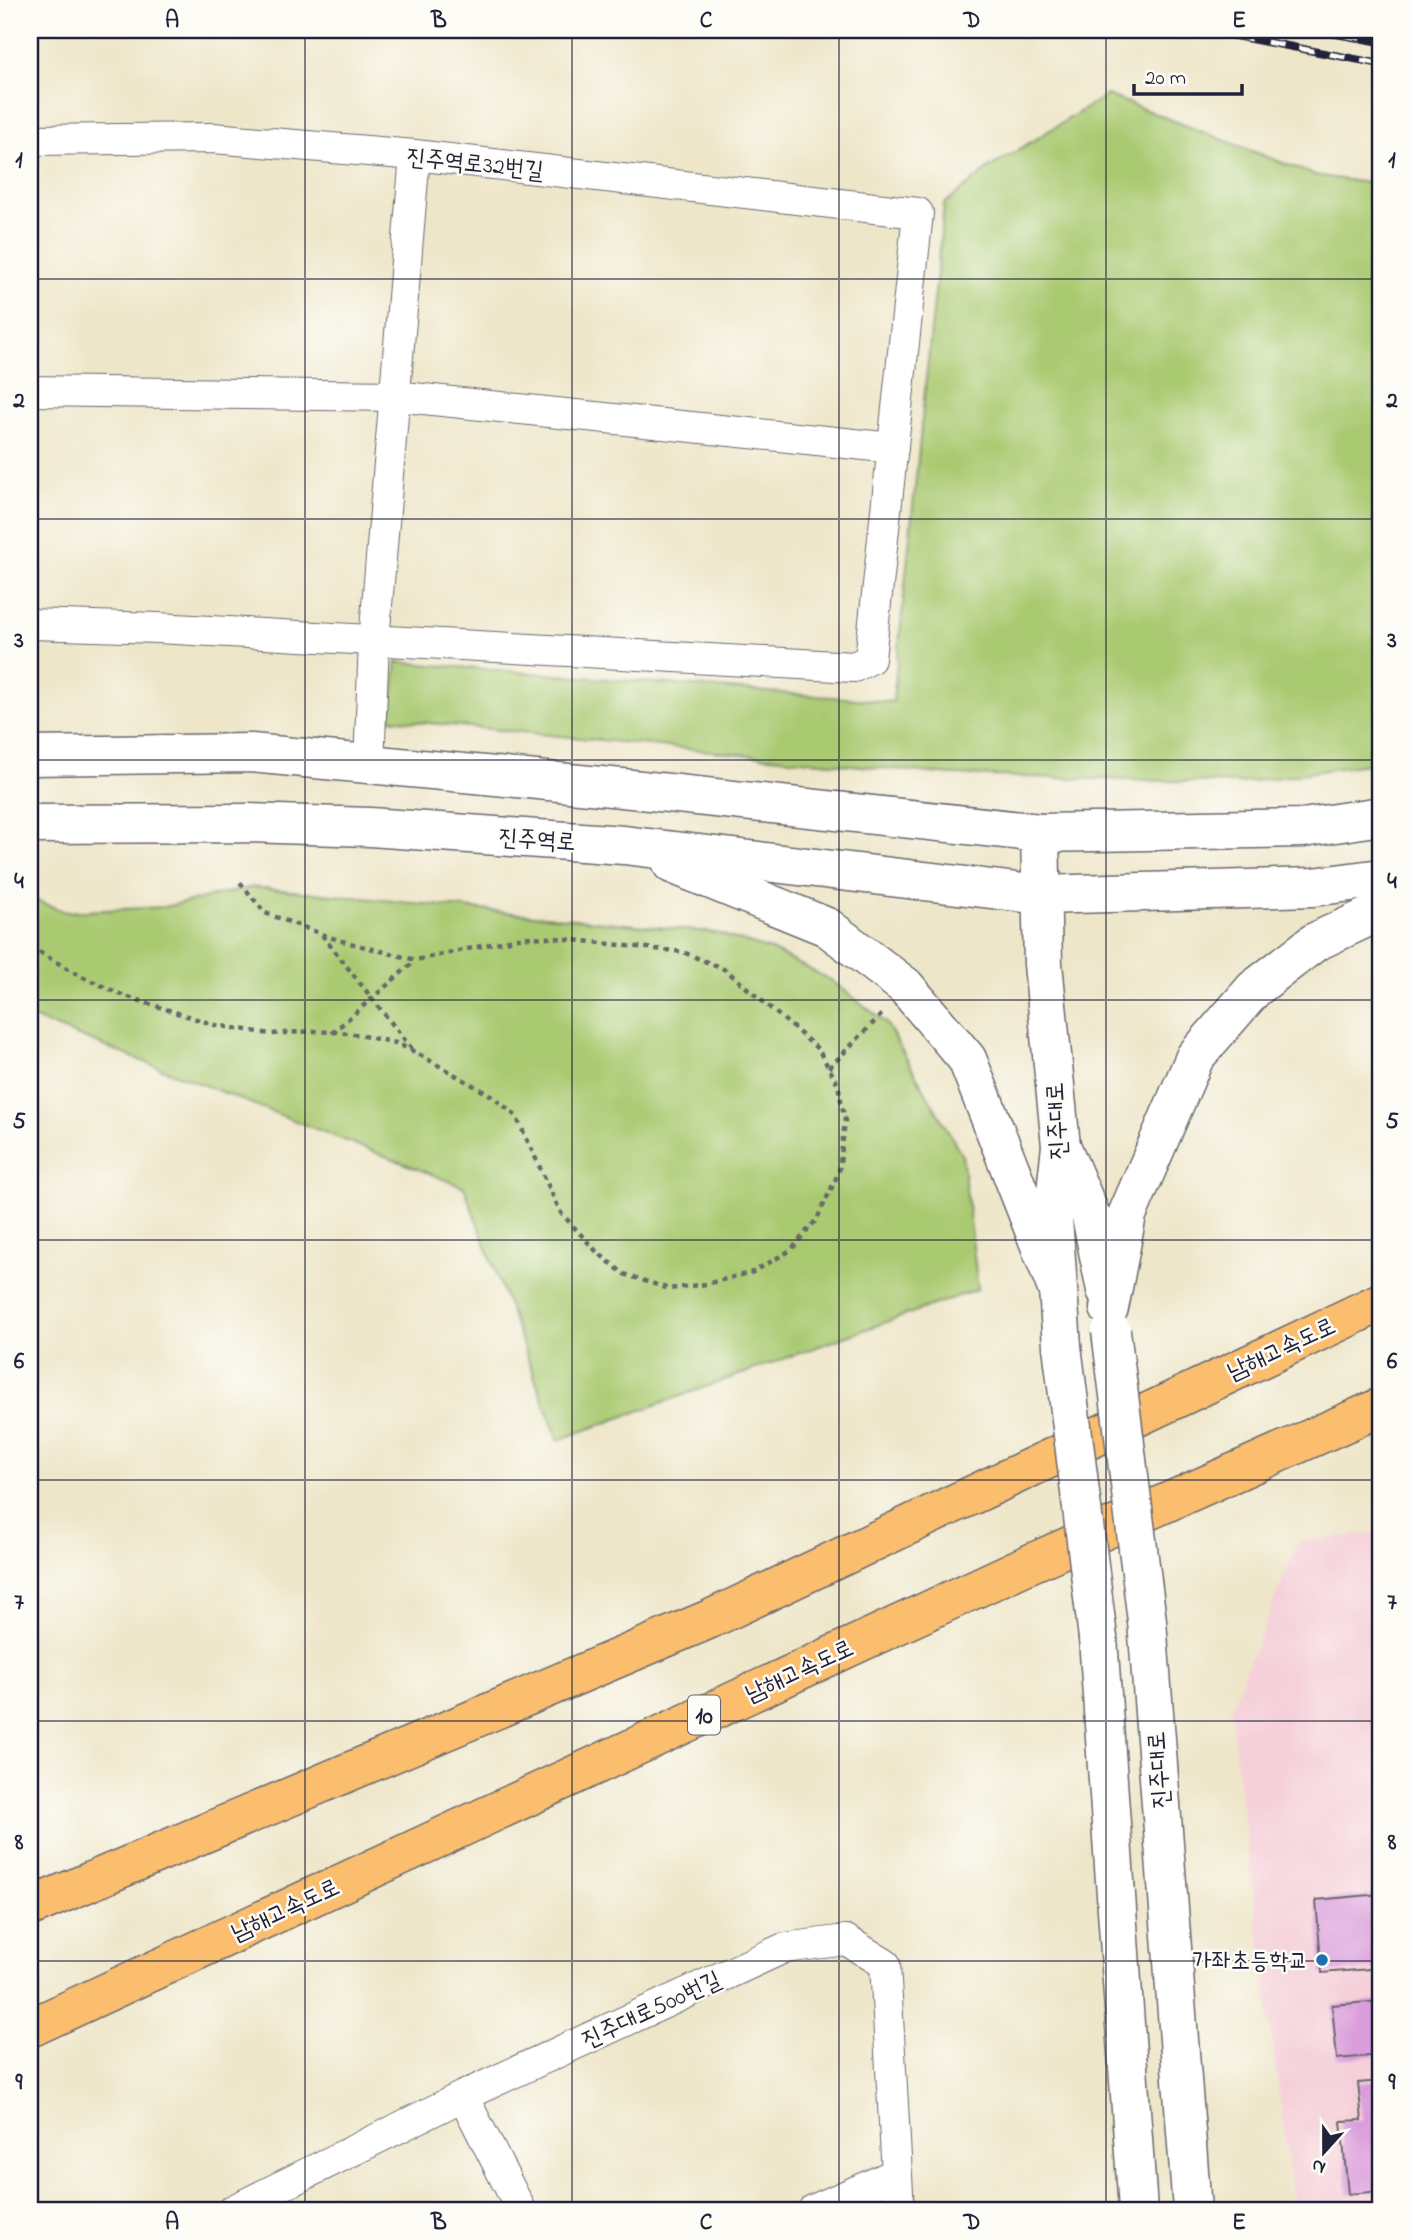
<svg xmlns="http://www.w3.org/2000/svg" width="1411" height="2240" font-family="'Indie Flower','Poor Story',sans-serif">
	<rect width="100%" height="100%" fill="#fdfcf7"/>
	<filter id="ink" filterUnits="userSpaceOnUse"><feTurbulence type="fractalNoise" baseFrequency=".0143" numOctaves="2"/><feDisplacementMap in="SourceGraphic" scale="14" xChannelSelector="R" yChannelSelector="G"/><feConvolveMatrix kernelMatrix="1 2 1 2 8 2 1 2 1" color-interpolation-filters="sRGB"/></filter>
	<filter id="wash" filterUnits="userSpaceOnUse"><feTurbulence type="fractalNoise" baseFrequency=".00686" numOctaves="4" result="noise"/><feDisplacementMap in="SourceGraphic" scale="28" xChannelSelector="R" yChannelSelector="G"/><feGaussianBlur stdDeviation="1.57" result="paint"/><feColorMatrix in="noise" values="0 0 0 0 0 0 0 0 0 0 0 0 0 0 0 0 0 1.4 0 .05"/><feComposite in="paint" operator="in"/></filter>
	<g filter="url(#wash)">
		<rect width="100%" height="100%" fill="#eee6c9"/>
		<!-- built -->
		<polygon fill="#f5cfd9" points="1381,1532 1381,2210 1294,2210 1230,1710 1298,1542"/>
		<!-- green -->
		<g fill="#aaca72" stroke="#667656" stroke-width="2">
			<polygon points="1107,95 1314,175 1381,185 1381,762 1241,783 951,775 390,719 397,662 893,702 944,204 989,168"/>
			<polygon points="253,887 716,933 771,950 831,980 886,1023 962,1155 978,1289 558,1440 464,1187 30,1017 30,898 66,912 164,907"/>
		</g>
		<g id="blocks">
			<!-- building -->
			<g fill="#da9cdb">
				<polygon points="1381,1894 1381,1968 1322,1973 1316,1900"/>
				<polygon points="1381,2001 1381,2055 1337,2059 1332,2005"/>
				<polygon points="1381,2081 1381,2191 1348,2194 1341,2121 1362,2120 1358,2083"/>
			</g>
		</g>
	</g>
	<g filter="url(#ink)">
		<use href="#blocks" fill-opacity="0" stroke="#69676d" stroke-width="2"/>
		<g fill="none" stroke-linecap="round" stroke-linejoin="round">
			<defs>
				<g id="minor">
					<polyline points="30,140 213,138 415,155 918,213 870,659 854,667 158,628 30,624"/>
					<polyline points="30,391 395,396 893,448"/>
					<polyline points="369,765 374,641 415,155"/>
					<polyline points="463,2096 521,2210"/>
					<polyline points="233,2210 463,2096 784,1948 846,1940 885,1964 899,2210"/>
					<polyline points="813,2210 895,2174"/>
				</g>
				<g id="tertiary">
					<polyline points="30,756 251,753 622,788 1040,833 1303,828 1381,816"/>
					<polyline points="30,824 248,823 370,827 624,845 1041,895 1313,887 1381,878"/>
					<polyline points="1040,833 1043,964 1061,1146 1053,1218 1062,1346"/>
					<polyline points="672,864 827,927 905,986 967,1059 1056,1286"/>
					<polyline points="1062,1148 1091,1216 1106,1290"/>
					<polyline points="1109,1308 1127,1215 1195,1057 1254,989 1315,942 1381,911"/>
					<polyline points="1147,1621 1192,2210"/>
					<polyline points="1098,1638 1138,2210"/>
				</g>
				<g id="motorway">
					<polyline points="30,1907 710,1619 1381,1302"/>
					<polyline points="30,2028 1020,1568 1381,1407"/>
				</g>
			</defs>
			<!-- minor casing -->
			<use href="#minor" stroke="#69676d" stroke-width="32"/>
			<!-- tertiary casing -->
			<use href="#tertiary" stroke="#69676d" stroke-width="41"/>
			<!-- motorway casing -->
			<use href="#motorway" stroke="#69676d" stroke-width="41"/>
			<!-- path -->
			<g stroke="#69676d" stroke-width="4.5" stroke-dasharray="5 5" stroke-linecap="butt">
				<polyline points="322,935 412,1049"/>
				<polyline points="30,947 79,975 122,995 215,1025 271,1034 314,1031 349,1033 396,1043 415,1052 492,1096 516,1116 561,1213 597,1252 624,1274 669,1289 706,1284 753,1272 791,1250 817,1219 839,1172 845,1121 838,1084 818,1049 726,970 683,952 556,938 524,937 416,960 338,940 265,913 239,881"/>
				<polyline points="332,1033 415,961"/>
				<polyline points="829,1068 882,1014"/>
			</g>
			<!-- minor -->
			<use href="#minor" stroke="#fff" stroke-width="30"/>
			<!-- tertiary -->
			<use href="#tertiary" stroke="#fff" stroke-width="38"/>
			<!-- motorway -->
			<use href="#motorway" stroke="#fabe6e" stroke-width="38"/>
			<defs>
				<g id="rail">
					<polyline points="1204,30 1381,64"/>
					<polyline points="1313,30 1381,42"/>
				</g>
			</defs>
			<!-- rail casing -->
			<use href="#rail" stroke="#22223b" stroke-width="8"/>
			<!-- rail -->
			<use href="#rail" stroke="#fdfcf7" stroke-width="5" stroke-dasharray="16" stroke-linecap="butt"/>
			<defs>
				<g id="tertiary-bridge">
					<polyline points="1111,1331 1147,1621"/>
					<polyline points="1062,1346 1098,1638"/>
				</g>
			</defs>
			<!-- tertiary-bridge casing -->
			<use href="#tertiary-bridge" stroke="#69676d" stroke-width="41" stroke-linecap="butt"/>
			<!-- tertiary-bridge -->
			<use href="#tertiary-bridge" stroke="#fff" stroke-width="38"/>
		</g>
	</g>
	<!-- grid -->
	<path fill="none" stroke="#22223b" stroke-width="2" stroke-opacity="0.55" d="M305,30V2210M572,30V2210M839,30V2210M1106,30V2210M30,279H1381M30,519H1381M30,760H1381M30,1000H1381M30,1240H1381M30,1480H1381M30,1721H1381M30,1961H1381"/>
	<!-- markers -->
	<circle fill="#1f6fb2" stroke="#fdfcf7" stroke-width="2.5" cx="1322" cy="1960" r="7"/>
	<g text-anchor="middle" stroke-width="5" stroke-linejoin="round" paint-order="stroke">
		<!-- shield labels -->
		<rect fill="#fdfcf7" stroke="#646373" stroke-width="2" x="688" y="1695.5" width="32" height="39" rx="5"/>
		<g font-size="23" font-weight="bold" fill="#22223b">
			<text x="704" y="1723">10</text>
		</g>
		<!-- street labels -->
		<g font-size="24" fill="#22223b" stroke="#fdfcf7">
			<text transform="translate(475 163) rotate(6)" y="8">진주역로32번길</text>
			<text transform="translate(537 839) rotate(4)" y="8">진주역로</text>
			<text transform="translate(1056 1121) rotate(-93)" y="8">진주대로</text>
			<text transform="translate(1281 1348) rotate(-25)" y="8">남해고속도로</text>
			<text transform="translate(799 1670) rotate(-25)" y="8">남해고속도로</text>
			<text transform="translate(1158 1770) rotate(-94)" y="8">진주대로</text>
			<text transform="translate(285 1909) rotate(-25)" y="8">남해고속도로</text>
			<text transform="translate(651 2009) rotate(-25)" y="8">진주대로500번길</text>
		</g>
		<!-- poi labels -->
		<g font-size="24" fill="#22223b" stroke="#fdfcf7" text-anchor="end">
			<text x="1308" y="1968">가좌초등학교</text>
		</g>
	</g>
	<!-- margin -->
	<rect width="1411" height="2240" fill="none" stroke="#fdfcf7" stroke-width="77"/>
	<!-- north arrow -->
	<g transform="translate(1324 2152) rotate(201)" stroke="#fdfcf7" stroke-width="5" paint-order="stroke">
	<path d="M0-5L12 26L0 18L-12 26Z" fill="#22223b"/>
	<text y="-10" font-size="19" font-weight="bold" text-anchor="middle" fill="#22223b">N</text>
	</g>
	<!-- scale -->
	<path d="M1134 84v10h108v-10" fill="none" stroke="#22223b" stroke-width="3.5"/>
	<text x="1145" y="84" font-size="21" fill="#22223b" stroke="#fdfcf7" stroke-width="5" paint-order="stroke">20 m</text>
	<rect x="38" y="38" width="1334" height="2164" fill="none" stroke="#22223b" stroke-width="2.5"/>
	<g font-size="23" text-anchor="middle" font-weight="bold" fill="#22223b">
		<text x="172" y="27">A</text>
		<text x="439" y="27">B</text>
		<text x="706" y="27">C</text>
		<text x="972" y="27">D</text>
		<text x="1239" y="27">E</text>
		<text x="19" y="167">1</text>
		<text x="1392" y="167">1</text>
		<text x="19" y="407">2</text>
		<text x="1392" y="407">2</text>
		<text x="19" y="647">3</text>
		<text x="1392" y="647">3</text>
		<text x="19" y="888">4</text>
		<text x="1392" y="888">4</text>
		<text x="19" y="1128">5</text>
		<text x="1392" y="1128">5</text>
		<text x="19" y="1368">6</text>
		<text x="1392" y="1368">6</text>
		<text x="19" y="1609">7</text>
		<text x="1392" y="1609">7</text>
		<text x="19" y="1849">8</text>
		<text x="1392" y="1849">8</text>
		<text x="19" y="2089">9</text>
		<text x="1392" y="2089">9</text>
		<text x="172" y="2229">A</text>
		<text x="439" y="2229">B</text>
		<text x="706" y="2229">C</text>
		<text x="972" y="2229">D</text>
		<text x="1239" y="2229">E</text>
	</g>
</svg>
